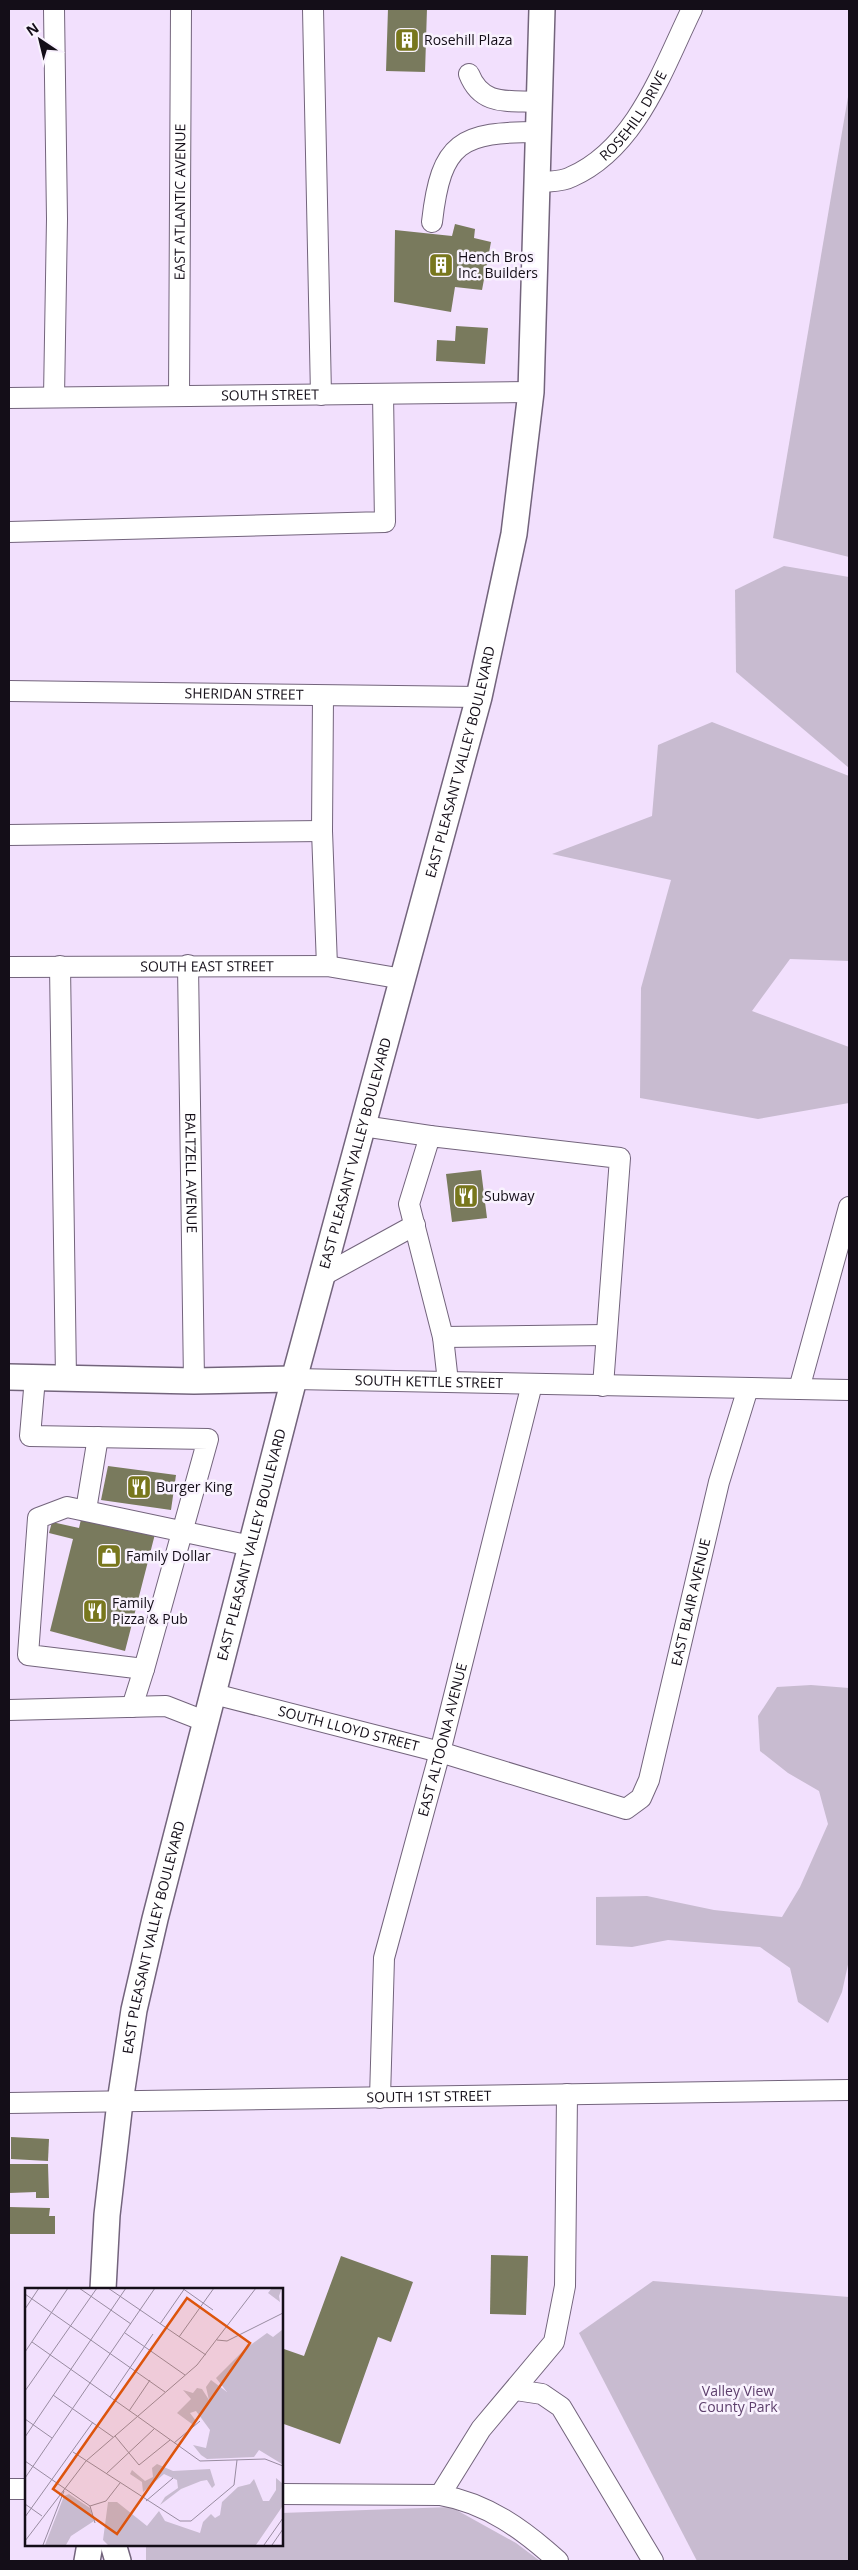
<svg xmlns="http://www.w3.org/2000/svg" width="858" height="2570" font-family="'Open Sans',sans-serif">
	<rect width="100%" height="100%" fill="#f2e0fd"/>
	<!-- green -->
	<g fill="#c8bbd0">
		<polygon points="849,91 849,557 773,538"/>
		<polygon points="784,566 849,577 849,768 736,672 735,590"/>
		<polygon points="712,722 849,776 849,961 790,959 752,1011 849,1047 849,1103 758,1119 640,1098 641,988 671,880 552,854 652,816 658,745"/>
		<polygon points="811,1685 849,1688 849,1960 842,1992 828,2023 798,2002 790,1968 760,1947 668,1940 632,1947 596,1945 596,1897 647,1896 714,1910 782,1917 800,1887 828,1824 819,1791 788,1773 760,1751 758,1716 777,1687"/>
		<polygon points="653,2281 849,2297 849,2561 697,2561 579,2333"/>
		<polygon points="451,2507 516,2543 540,2561 146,2561 146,2544 281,2544 281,2513"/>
	</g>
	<!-- building -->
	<g fill="#797a5d">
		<polygon points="388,9 427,9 425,72 386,71"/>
		<polygon points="455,224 475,229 474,238 491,242 482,290 455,287 451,312 394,302 395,230 452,236"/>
		<polygon points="456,326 488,328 485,364 436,361 437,340 455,341"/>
		<polygon points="481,1170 487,1218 452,1222 446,1174"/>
		<polygon points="108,1466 176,1475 171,1510 101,1500"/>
		<polygon points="82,1515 155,1534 125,1651 50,1631 73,1539 49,1533 52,1522 79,1528"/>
		<polygon points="11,2137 49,2139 48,2161 11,2159"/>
		<polygon points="9,2164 48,2164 49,2198 36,2198 36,2192 9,2193"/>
		<polygon points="9,2207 50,2208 49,2216 55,2216 55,2234 9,2234"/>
		<polygon points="491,2255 528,2256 526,2315 490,2314"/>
		<polygon points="341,2256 413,2282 391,2342 378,2337 340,2444 281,2423 281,2348 304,2356"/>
	</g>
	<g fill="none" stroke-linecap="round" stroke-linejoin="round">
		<defs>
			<g id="minor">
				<polyline points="54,9 57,219 54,397"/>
				<polyline points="313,9 321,395"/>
				<path d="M469,74C482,107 509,100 539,102"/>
				<path id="s1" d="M537,183C548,181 562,182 571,177C637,148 663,68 692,9"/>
				<path d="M432,222C441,141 461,132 539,132"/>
				<path id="s2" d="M179,396L181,9"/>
				<path id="s3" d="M9,398L531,392"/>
				<polyline points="9,532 385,522 383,394"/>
				<path id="s4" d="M9,691L479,697"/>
				<polyline points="323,696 322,831 327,966"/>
				<polyline points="9,835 322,831"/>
				<path id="s5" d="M188,965L194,1381"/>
				<polyline points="60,966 66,1378"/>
				<path id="s6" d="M9,967L327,966L403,979"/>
				<polyline points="363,1126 430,1136"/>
				<polyline points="322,1276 415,1225"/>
				<polyline points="443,1337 606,1335"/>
				<polyline points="35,1378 30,1436 208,1439 144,1669 28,1655 38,1518 67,1507 251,1546"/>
				<path id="s7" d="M294,1379L849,1390"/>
				<polyline points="448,1382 443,1337 409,1204 430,1136 620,1158 603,1386"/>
				<polyline points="799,1389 849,1207"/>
				<polyline points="86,1510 98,1437"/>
				<path id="s8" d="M214,1694L440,1752L626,1809L641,1798L649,1780L719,1482L748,1388"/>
				<polyline points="132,1707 144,1669"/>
				<polyline points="9,1710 166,1706 207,1722"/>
				<path id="s9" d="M380,2098L384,1958L440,1752L532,1384"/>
				<path id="s10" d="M9,2103L849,2090"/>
				<polyline points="516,2390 542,2394 561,2407 653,2561"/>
				<polyline points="9,2489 26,2489"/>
				<path d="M281,2494L440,2495C487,2503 524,2530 558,2561"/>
				<polyline points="440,2495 481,2429 554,2342 565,2286 567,2094"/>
			</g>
			<g id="major">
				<polyline points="9,1377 194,1381 294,1379"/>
				<path id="s11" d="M103,2289L107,2215L120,2102L134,2010L155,1919L294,1379L479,697L514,534L531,392L542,9"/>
				<polyline points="113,2544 118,2561"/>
				<polyline points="87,2561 90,2544"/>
			</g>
		</defs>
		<!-- minor casing -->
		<use href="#minor" stroke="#73647c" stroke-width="22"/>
		<!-- major casing -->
		<use href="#major" stroke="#73647c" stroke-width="28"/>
		<!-- minor -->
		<use href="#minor" stroke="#fff" stroke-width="20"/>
		<!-- major -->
		<use href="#major" stroke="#fff" stroke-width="25"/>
	</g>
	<!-- icons -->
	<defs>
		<symbol id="building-square" viewBox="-11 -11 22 22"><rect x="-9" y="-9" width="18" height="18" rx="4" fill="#78771d" stroke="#f9f2fe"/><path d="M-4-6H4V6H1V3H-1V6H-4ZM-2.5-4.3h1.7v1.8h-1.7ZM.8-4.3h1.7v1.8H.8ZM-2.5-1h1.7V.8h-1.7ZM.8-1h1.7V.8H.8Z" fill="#fff"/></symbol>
		<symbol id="restaurant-square" viewBox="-11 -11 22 22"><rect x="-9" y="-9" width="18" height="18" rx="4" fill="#78771d" stroke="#f9f2fe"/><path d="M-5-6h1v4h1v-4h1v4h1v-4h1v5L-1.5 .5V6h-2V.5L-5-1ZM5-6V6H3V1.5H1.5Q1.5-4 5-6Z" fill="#fff"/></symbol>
		<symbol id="shop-square" viewBox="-11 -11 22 22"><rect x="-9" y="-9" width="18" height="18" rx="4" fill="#78771d" stroke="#f9f2fe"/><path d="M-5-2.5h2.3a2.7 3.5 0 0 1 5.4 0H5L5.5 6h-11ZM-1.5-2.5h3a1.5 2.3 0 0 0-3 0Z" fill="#fff"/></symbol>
	</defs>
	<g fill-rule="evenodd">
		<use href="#building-square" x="393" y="26" width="28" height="28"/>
		<use href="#building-square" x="427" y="251" width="28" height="28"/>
		<use href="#restaurant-square" x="452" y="1182" width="28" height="28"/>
		<use href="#restaurant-square" x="125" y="1473" width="28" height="28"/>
		<use href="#shop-square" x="95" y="1542" width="28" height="28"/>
		<use href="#restaurant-square" x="81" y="1597" width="28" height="28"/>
	</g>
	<g text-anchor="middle" stroke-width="5" stroke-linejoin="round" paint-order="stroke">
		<!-- poi labels -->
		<g font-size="14" fill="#140e18" stroke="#f9f2fe" text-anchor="start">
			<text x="424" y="45">Rosehill Plaza</text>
			<text x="458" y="262">Hench Bros<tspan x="458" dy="16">Inc. Builders</tspan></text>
			<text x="484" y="1201">Subway</text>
			<text x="156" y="1492">Burger King</text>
			<text x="126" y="1561">Family Dollar</text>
			<text x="112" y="1608">Family<tspan x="112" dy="16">Pizza &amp; Pub</tspan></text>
		</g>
		<!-- street labels -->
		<g font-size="14" fill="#140e18" stroke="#f9f2fe">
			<text dy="5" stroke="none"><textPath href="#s1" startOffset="124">ROSEHILL DRIVE</textPath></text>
			<text dy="5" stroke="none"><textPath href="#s2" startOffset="194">EAST ATLANTIC AVENUE</textPath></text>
			<text dy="5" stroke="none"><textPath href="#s3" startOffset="261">SOUTH STREET</textPath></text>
			<text dy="5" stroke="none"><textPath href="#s4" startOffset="235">SHERIDAN STREET</textPath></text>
			<text dy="5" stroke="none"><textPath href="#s11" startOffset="1571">EAST PLEASANT VALLEY BOULEVARD</textPath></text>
			<text dy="5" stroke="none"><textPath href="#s6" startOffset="198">SOUTH EAST STREET</textPath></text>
			<text dy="5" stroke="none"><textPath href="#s11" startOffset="1166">EAST PLEASANT VALLEY BOULEVARD</textPath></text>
			<text dy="5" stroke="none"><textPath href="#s5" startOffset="208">BALTZELL AVENUE</textPath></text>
			<text dy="5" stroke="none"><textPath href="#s7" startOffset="135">SOUTH KETTLE STREET</textPath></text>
			<text dy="5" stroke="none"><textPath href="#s11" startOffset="761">EAST PLEASANT VALLEY BOULEVARD</textPath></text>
			<text dy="5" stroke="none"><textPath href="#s8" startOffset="649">EAST BLAIR AVENUE</textPath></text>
			<text dy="5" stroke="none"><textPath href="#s8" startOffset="139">SOUTH LLOYD STREET</textPath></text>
			<text dy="5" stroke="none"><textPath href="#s9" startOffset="366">EAST ALTOONA AVENUE</textPath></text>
			<text dy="5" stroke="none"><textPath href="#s11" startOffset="356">EAST PLEASANT VALLEY BOULEVARD</textPath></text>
			<text dy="5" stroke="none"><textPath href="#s10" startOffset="420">SOUTH 1ST STREET</textPath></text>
		</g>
		<!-- park labels -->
		<g font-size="14" fill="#5e406d" stroke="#f9f2fe">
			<text x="738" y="2396">Valley View<tspan x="738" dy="16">County Park</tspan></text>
		</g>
	</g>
	<!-- overview -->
	<g transform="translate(25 2288)">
		<rect width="258" height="258" fill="#f2e0fd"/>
		<path d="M247,0H257L254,8L255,14L243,5ZM257,42V176L234,162L229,169L182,171L176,167L168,157L181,160L185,142L171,123L165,125L171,133L167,136L152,125L166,111L158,102L168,105L172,100L177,101L184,112L181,99L186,92L202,104L191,90L220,61L242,45L248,49ZM132,176L148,183L185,181L190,197L187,200L182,192L176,193L156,201L135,217L140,209L153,200L152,192L139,186L118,204L117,194L105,186L107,182L120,193L128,189L127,180ZM251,190L257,195V219L231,257H83L78,252L83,214H92L122,238L134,223L140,233L175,245L178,234L186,226L190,230L195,227L197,214L213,199L225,196L229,191L238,213H244L251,202ZM44,206L65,220L69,233L46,248L41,257H20L39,208Z" fill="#c8bbd0"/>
		<path fill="none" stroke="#998ca1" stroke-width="1" d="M54,0L106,36M83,0L181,67M157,0L188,22M0,6L140,104M0,21L14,0M135,36L160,0M100,45L160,87M154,49L189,0M192,52L202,53L258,25M7,54L112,128M0,64L43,0M0,103L72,0M28,107L88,149M85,109L128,46M104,123L125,92M112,128L175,173L240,171L258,178M0,131L27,150M90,148L114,177L145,152M0,149L101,0M149,155L175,133M48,164L155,233H166L209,197L212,172M0,173L65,218L70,235M81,186L129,141M0,190L130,0M121,213L148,190M0,216L17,228M65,218L81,213L95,195M0,229L68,134M0,253L61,173L172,77L231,0M18,257L39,203M239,257L258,230M247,257L258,241"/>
		<path fill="#dd550d" fill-opacity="0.15" stroke="#dd550d" stroke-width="2.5" d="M162,10L225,55L92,246L28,201Z"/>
		<rect width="258" height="258" fill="none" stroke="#140e18" stroke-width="2.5"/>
	</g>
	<!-- border -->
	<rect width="858" height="2570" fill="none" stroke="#140e18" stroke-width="20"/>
	<!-- north arrow -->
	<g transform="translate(40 40) rotate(325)" stroke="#f9f2fe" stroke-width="4" paint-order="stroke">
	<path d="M0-4L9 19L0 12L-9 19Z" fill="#140e18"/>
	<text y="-8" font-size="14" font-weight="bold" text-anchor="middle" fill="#140e18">N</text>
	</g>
</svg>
